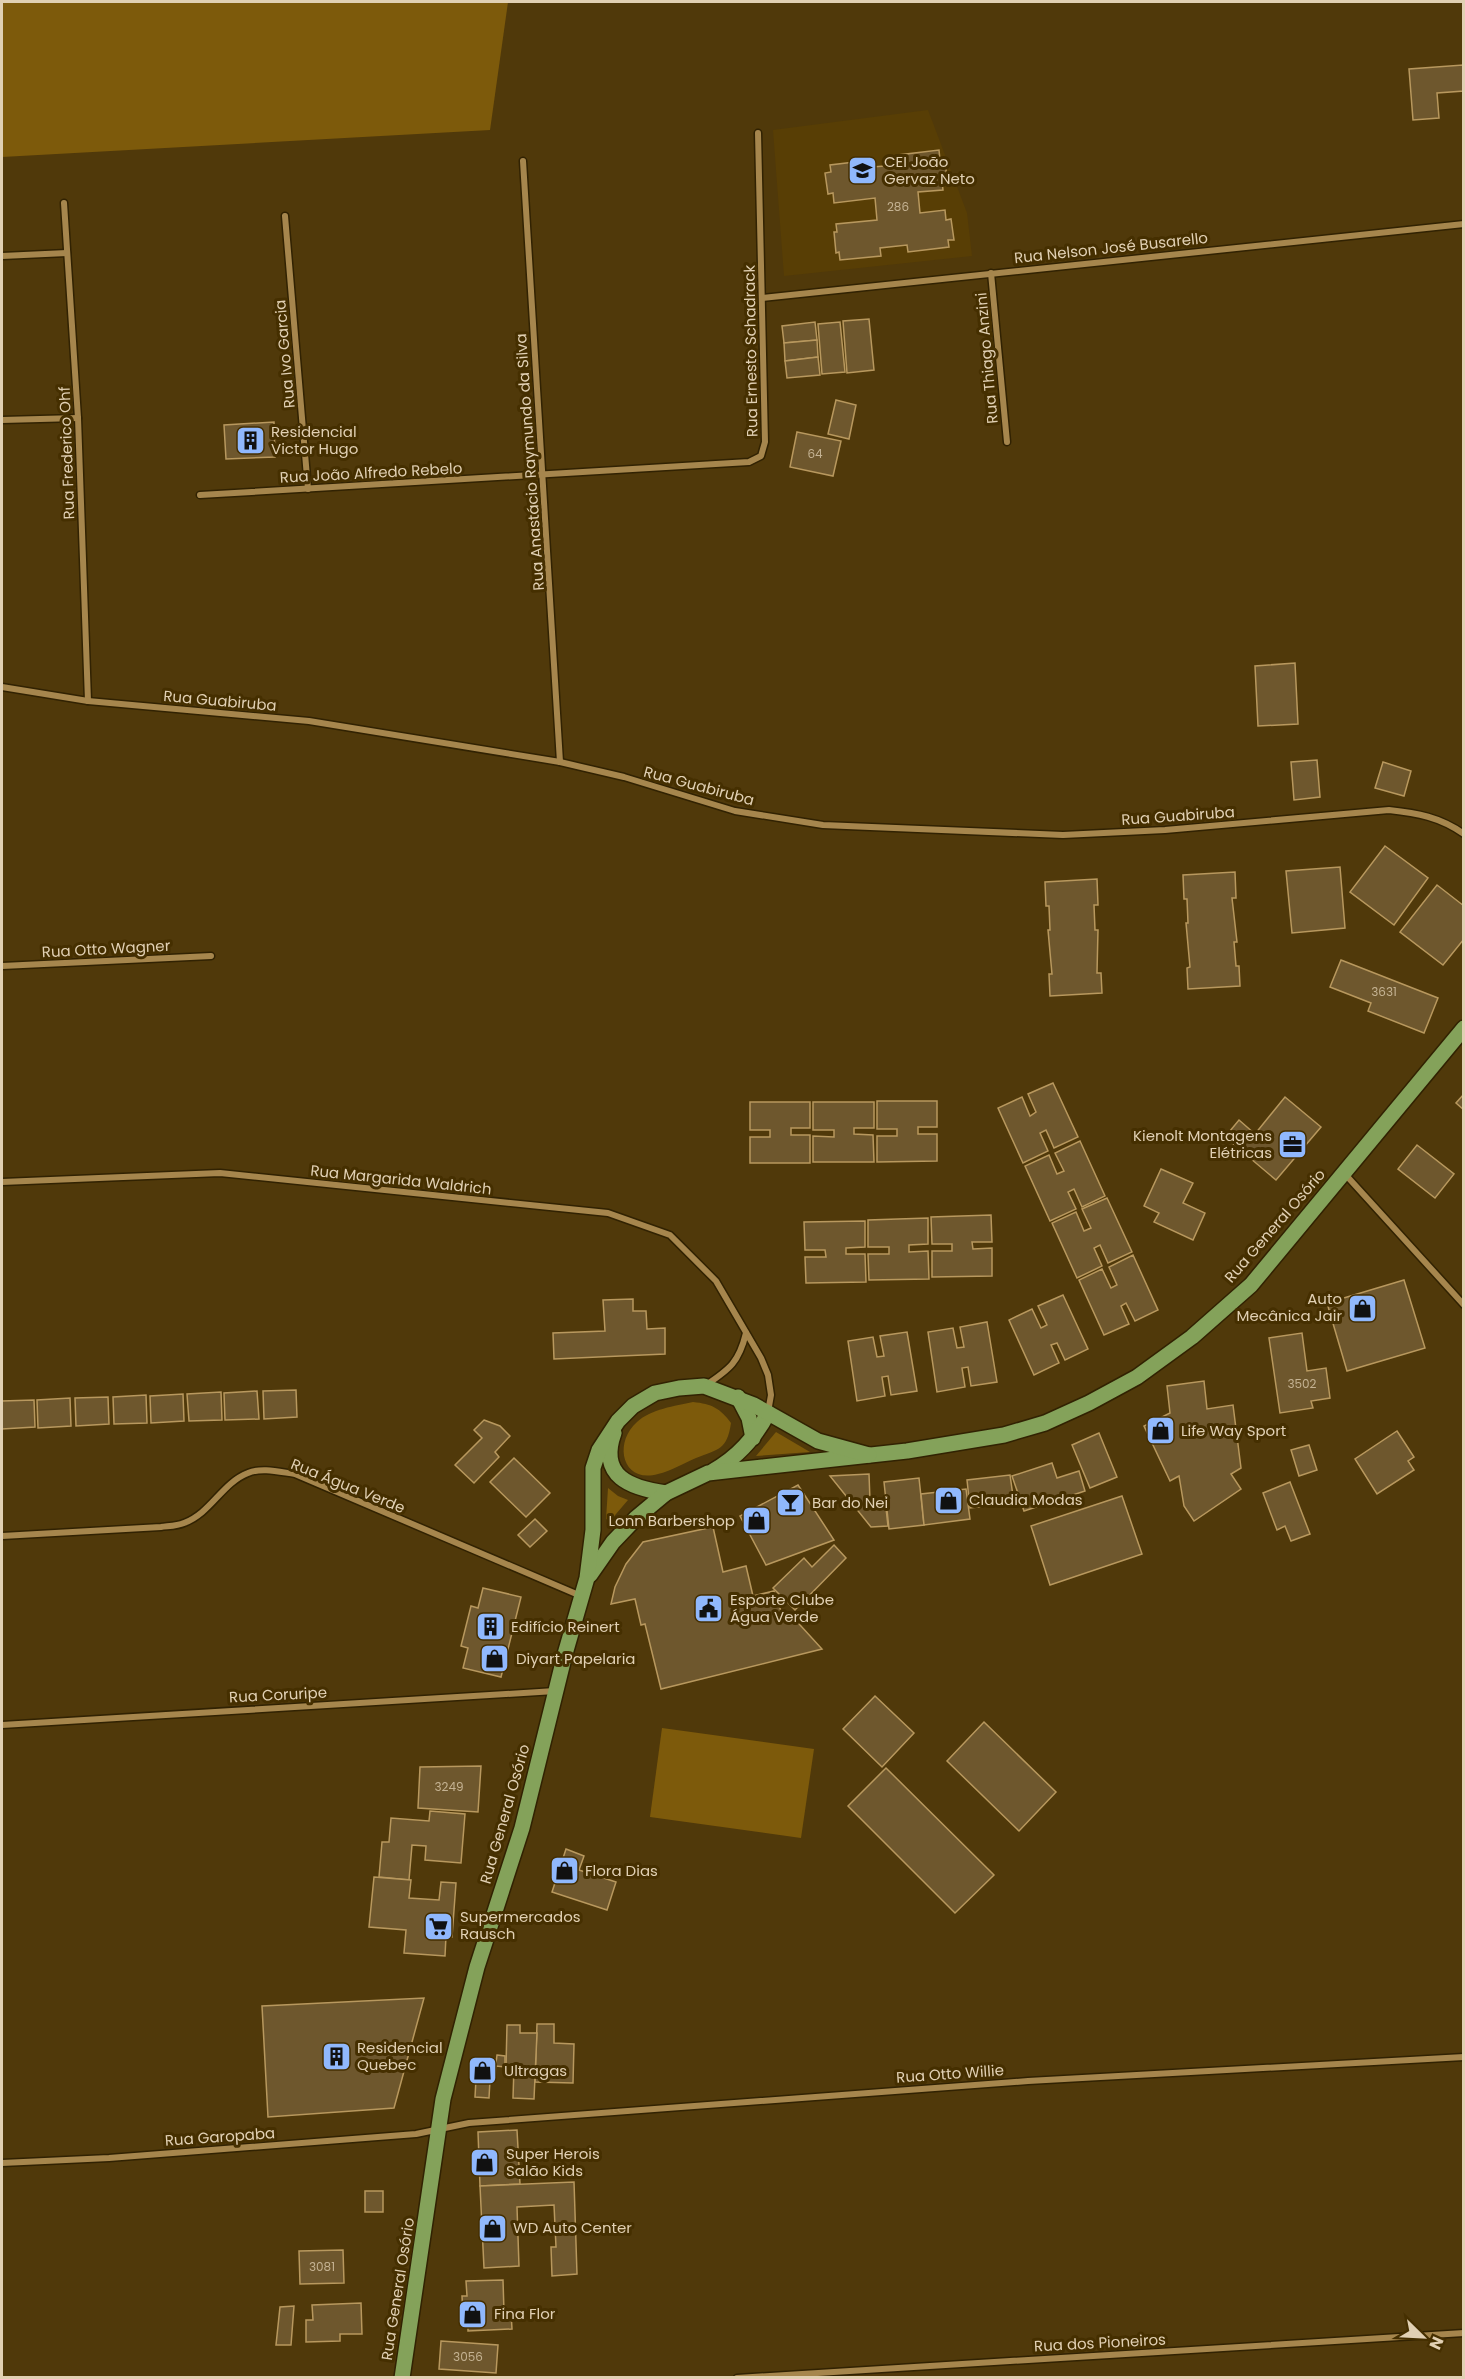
<svg xmlns="http://www.w3.org/2000/svg" width="1465" height="2379" font-family="Poppins,sans-serif">
	<rect width="100%" height="100%" fill="#50390a"/>
	<!-- built -->
	<polygon fill="#583e05" points="928,110 967,213 972,256 784,276 773,130"/>
	<!-- green -->
	<g fill="#7d5a0b">
		<polygon points="2,2 508,2 490,130 2,157"/>
		<path d="M693,1402C712,1404 720,1408 731,1423C727,1450 719,1449 696,1458C684,1463 671,1471 658,1474C622,1484 613,1443 637,1422C651,1409 675,1406 693,1402Z"/>
		<polygon points="776,1432 810,1452 756,1456"/>
		<polygon points="608,1488 618,1496 628,1500 610,1521 606,1519"/>
		<polygon points="662,1728 814,1749 801,1838 650,1817"/>
	</g>
	<!-- building -->
	<g fill="#6e572d" stroke="#b8985e" stroke-width="1.5">
		<polygon points="1463,65 1464,91 1437,93 1439,118 1413,120 1409,69"/>
		<polygon points="939,150 940,160 945,159 947,181 942,181 943,190 918,192 920,213 945,210 946,220 951,219 954,240 948,240 949,247 908,252 907,245 880,248 881,256 840,260 839,252 836,253 834,232 837,232 836,224 877,220 875,198 834,203 833,193 828,194 825,173 831,172 830,165 871,160 872,167 898,165 898,155"/>
		<polygon points="869,319 874,370 847,373 843,321"/>
		<polygon points="815,322 817,340 784,343 782,326"/>
		<polygon points="840,322 845,372 822,374 818,324"/>
		<polygon points="817,340 818,357 785,361 784,343"/>
		<polygon points="818,357 820,375 787,378 785,361"/>
		<polygon points="836,400 856,405 849,439 828,434"/>
		<polygon points="274,422 275,457 226,459 224,425"/>
		<polygon points="797,432 841,441 833,476 790,467"/>
		<polygon points="1295,663 1298,724 1258,726 1255,666"/>
		<polygon points="1317,760 1320,797 1294,800 1291,762"/>
		<polygon points="1383,762 1411,771 1404,796 1375,788"/>
		<polygon points="1385,846 1428,878 1394,925 1350,892"/>
		<polygon points="1340,867 1345,928 1292,933 1286,871"/>
		<polygon points="1235,872 1236,898 1232,898 1237,942 1234,942 1236,966 1239,966 1240,986 1188,989 1187,968 1190,967 1186,923 1188,923 1187,899 1184,899 1183,875"/>
		<polygon points="1097,879 1098,905 1094,905 1095,930 1098,930 1097,973 1101,973 1102,993 1050,996 1049,974 1052,974 1048,930 1050,930 1049,906 1046,906 1045,882"/>
		<polygon points="1437,885 1464,906 1464,939 1443,965 1400,932"/>
		<polygon points="1341,960 1438,998 1424,1033 1368,1011 1371,1003 1330,987"/>
		<polygon points="1053,1083 1078,1137 1054,1148 1046,1130 1040,1133 1048,1151 1023,1163 998,1108 1022,1097 1030,1116 1036,1112 1028,1094"/>
		<polygon points="1464,1094 1464,1110 1456,1103"/>
		<polygon points="1285,1097 1321,1127 1276,1180 1225,1137 1239,1120 1255,1134"/>
		<polygon points="877,1101 937,1101 937,1127 918,1127 918,1134 937,1134 937,1161 877,1162 877,1136 897,1136 897,1129 877,1129"/>
		<polygon points="750,1102 810,1102 810,1128 791,1128 791,1135 810,1135 810,1163 750,1163 750,1137 770,1137 770,1130 750,1130"/>
		<polygon points="813,1102 874,1102 874,1128 854,1128 854,1134 873,1135 874,1162 813,1162 813,1136 834,1137 834,1130 813,1130"/>
		<polygon points="1080,1141 1105,1196 1082,1207 1074,1189 1068,1192 1076,1209 1050,1221 1025,1166 1049,1155 1057,1174 1064,1171 1055,1153"/>
		<polygon points="1417,1145 1454,1174 1435,1198 1398,1169"/>
		<polygon points="1161,1169 1193,1183 1183,1203 1205,1213 1193,1240 1154,1222 1159,1213 1144,1206"/>
		<polygon points="1107,1198 1132,1252 1108,1263 1100,1245 1094,1248 1102,1266 1077,1278 1052,1223 1076,1212 1084,1231 1091,1228 1082,1209"/>
		<polygon points="991,1215 992,1242 972,1242 973,1249 992,1248 992,1276 932,1277 932,1251 952,1251 952,1244 932,1244 931,1217"/>
		<polygon points="928,1218 928,1244 909,1245 909,1252 928,1251 929,1279 869,1280 868,1254 889,1254 889,1247 868,1247 868,1220"/>
		<polygon points="865,1221 865,1247 846,1248 846,1254 865,1254 866,1282 806,1283 805,1257 826,1257 825,1250 805,1250 804,1222"/>
		<polygon points="1133,1255 1158,1310 1135,1321 1126,1303 1121,1306 1129,1324 1104,1335 1079,1280 1102,1269 1111,1288 1117,1285 1109,1267"/>
		<polygon points="1404,1280 1425,1348 1347,1371 1327,1303"/>
		<polygon points="1063,1295 1088,1349 1065,1360 1057,1343 1051,1345 1059,1363 1034,1375 1009,1320 1032,1309 1041,1328 1047,1325 1038,1306"/>
		<polygon points="633,1299 633,1311 646,1311 647,1329 665,1328 665,1354 554,1359 553,1333 605,1331 603,1300"/>
		<polygon points="987,1322 997,1382 971,1386 968,1367 962,1368 965,1387 937,1392 928,1332 953,1328 957,1348 964,1347 960,1327"/>
		<polygon points="907,1332 917,1391 891,1395 888,1376 882,1377 885,1396 857,1401 848,1341 873,1337 877,1357 884,1356 880,1336"/>
		<polygon points="1302,1333 1307,1371 1326,1368 1330,1398 1311,1401 1313,1408 1280,1413 1269,1338"/>
		<polygon points="1204,1381 1207,1409 1233,1405 1241,1468 1231,1474 1241,1489 1194,1521 1184,1506 1179,1476 1170,1481 1144,1426 1170,1413 1167,1386"/>
		<polygon points="296,1390 297,1417 264,1419 263,1391"/>
		<polygon points="257,1391 259,1419 225,1420 224,1393"/>
		<polygon points="221,1392 222,1420 189,1421 187,1394"/>
		<polygon points="183,1394 184,1421 151,1423 150,1396"/>
		<polygon points="146,1395 147,1423 114,1424 113,1397"/>
		<polygon points="108,1397 109,1424 76,1426 75,1398"/>
		<polygon points="70,1398 71,1426 38,1428 37,1400"/>
		<polygon points="34,1400 35,1427 2,1429 2,1401"/>
		<polygon points="484,1420 500,1426 510,1436 495,1452 499,1457 474,1483 455,1465 482,1438 474,1430"/>
		<polygon points="1397,1431 1414,1457 1408,1461 1414,1470 1377,1494 1355,1459"/>
		<polygon points="1099,1433 1117,1477 1090,1488 1072,1445"/>
		<polygon points="1309,1445 1317,1470 1299,1476 1291,1450"/>
		<polygon points="514,1458 550,1493 526,1517 490,1482"/>
		<polygon points="1052,1463 1057,1478 1079,1471 1085,1491 1024,1511 1012,1476"/>
		<polygon points="869,1474 870,1501 885,1499 888,1526 871,1527 830,1476"/>
		<polygon points="1010,1475 1014,1503 970,1508 967,1480"/>
		<polygon points="919,1478 924,1525 889,1529 884,1482"/>
		<polygon points="1290,1482 1310,1534 1291,1541 1285,1526 1277,1530 1263,1493"/>
		<polygon points="798,1485 834,1540 766,1565 740,1516"/>
		<polygon points="966,1489 970,1519 924,1525 921,1494"/>
		<polygon points="1122,1496 1142,1554 1050,1585 1031,1526"/>
		<polygon points="535,1519 547,1531 530,1547 518,1535"/>
		<polygon points="713,1527 723,1572 746,1566 753,1596 774,1591 782,1614 790,1614 822,1649 661,1689 645,1624 641,1625 635,1599 611,1604 615,1587 626,1564 643,1542"/>
		<polygon points="834,1545 846,1558 795,1610 773,1588 804,1558 812,1567"/>
		<polygon points="483,1588 521,1597 501,1677 463,1668 468,1648 461,1646 471,1606 478,1608"/>
		<polygon points="875,1696 914,1733 882,1767 843,1729"/>
		<polygon points="984,1722 1056,1792 1019,1831 947,1761"/>
		<polygon points="481,1766 478,1812 418,1808 420,1767"/>
		<polygon points="886,1768 994,1875 955,1913 848,1806"/>
		<polygon points="430,1811 465,1814 461,1863 425,1860 426,1846 412,1845 409,1880 379,1877 382,1842 389,1842 391,1818 429,1821"/>
		<polygon points="566,1849 584,1856 579,1870 616,1882 607,1910 552,1892"/>
		<polygon points="374,1877 411,1880 409,1898 439,1900 441,1882 456,1883 452,1937 446,1936 445,1956 404,1953 406,1930 369,1927"/>
		<polygon points="424,1998 394,2108 268,2117 262,2006"/>
		<polygon points="537,2024 554,2024 554,2043 574,2044 573,2083 535,2082"/>
		<polygon points="507,2025 520,2025 520,2033 537,2033 534,2099 513,2098 514,2067 506,2067"/>
		<polygon points="497,2055 505,2056 505,2067 496,2066 495,2080 476,2079 478,2062 496,2063"/>
		<polygon points="476,2079 490,2080 489,2098 475,2097"/>
		<polygon points="517,2130 520,2184 480,2186 478,2132"/>
		<polygon points="574,2182 577,2274 552,2276 551,2247 556,2247 554,2205 517,2207 519,2266 484,2268 480,2186"/>
		<rect x="365" y="2191" width="18" height="21"/>
		<polygon points="343,2250 344,2283 300,2284 299,2251"/>
		<polygon points="503,2280 504,2312 511,2312 512,2329 468,2331 468,2315 463,2315 462,2296 467,2296 466,2281"/>
		<polygon points="361,2303 362,2334 340,2334 340,2341 306,2342 306,2320 313,2320 312,2305"/>
		<polygon points="294,2306 291,2345 276,2345 280,2307"/>
		<polygon points="441,2341 498,2345 496,2373 439,2369"/>
	</g>
	<g fill="none" stroke-linecap="round" stroke-linejoin="round">
		<defs>
			<g id="street">
				<polyline points="523,161 560,762"/>
				<polyline points="64,203 78,418 88,701"/>
				<polyline points="285,216 308,489"/>
				<polyline points="2,256 67,253"/>
				<polyline points="991,273 1007,442"/>
				<polyline points="762,298 1464,224"/>
				<polyline points="2,420 78,418"/>
				<polyline points="200,495 749,462 761,456 765,442 758,133"/>
				<path d="M2,687L88,701L309,721L560,762L624,777L735,811L823,825L1063,835L1165,830L1389,810C1417,813 1440,817 1464,834"/>
				<polyline points="2,966 211,956"/>
				<polyline points="1344,1173 1464,1305"/>
				<polyline points="2,1182 220,1173 608,1213 670,1235 716,1281 761,1358 768,1375 771,1395 768,1412"/>
				<path d="M706,1385C730,1369 739,1362 746,1333"/>
				<path d="M2,1536L161,1527C168,1526 177,1526 184,1523C211,1513 222,1483 248,1473C262,1467 280,1472 295,1474L581,1596"/>
				<polyline points="2,1725 555,1691"/>
				<polyline points="2,2163 109,2158 416,2134 469,2123 1028,2081 1464,2057"/>
				<polyline points="737,2378 1464,2333"/>
			</g>
			<g id="primary">
				<polyline points="738,1397 749,1418 753,1438"/>
				<path d="M614,1433C598,1477 631,1488 666,1493"/>
				<path d="M713,1471C738,1457 755,1438 768,1413"/>
				<polyline points="590,1575 613,1542 636,1518 666,1493 708,1473 907,1451 1004,1435 1045,1423 1089,1403 1137,1377 1192,1337 1251,1285 1464,1028"/>
				<polyline points="402,2378 443,2099 477,1967 522,1828 565,1654 587,1578 593,1530 593,1468 599,1450 618,1421 633,1406 655,1393 679,1388 704,1386 754,1405 818,1441 869,1455"/>
			</g>
		</defs>
		<!-- street casing -->
		<use href="#street" stroke="#312202" stroke-width="9"/>
		<!-- primary casing -->
		<use href="#primary" stroke="#312202" stroke-width="18"/>
		<!-- street -->
		<use href="#street" stroke="#a6864d" stroke-width="6"/>
		<!-- primary -->
		<use href="#primary" stroke="#84a25a" stroke-width="15"/>
	</g>
	<!-- icons -->
	<defs>
		<symbol id="school-square" viewBox="-11 -11 22 22"><rect x="-9" y="-9" width="18" height="18" rx="4" fill="#90b8fd" stroke="#452f00"/><path d="M0-5L7-2L0 1L-7-2ZM-4 1L0 2.5L4 1V4Q0 6-4 4Z" fill="#111"/></symbol>
		<symbol id="building-square" viewBox="-11 -11 22 22"><rect x="-9" y="-9" width="18" height="18" rx="4" fill="#90b8fd" stroke="#452f00"/><path d="M-4-6H4V6H1V3H-1V6H-4ZM-2.5-4.3h1.7v1.8h-1.7ZM.8-4.3h1.7v1.8H.8ZM-2.5-1h1.7V.8h-1.7ZM.8-1h1.7V.8H.8Z" fill="#111"/></symbol>
		<symbol id="office-square" viewBox="-11 -11 22 22"><rect x="-9" y="-9" width="18" height="18" rx="4" fill="#90b8fd" stroke="#452f00"/><path d="M-6-3h4V-5.5h4V-3h4V5H-6ZM-1-4.5V-3h2v-1.5ZM-6 0V1H6V0Z" fill="#111"/></symbol>
		<symbol id="shop-square" viewBox="-11 -11 22 22"><rect x="-9" y="-9" width="18" height="18" rx="4" fill="#90b8fd" stroke="#452f00"/><path d="M-5-2.5h2.3a2.7 3.5 0 0 1 5.4 0H5L5.5 6h-11ZM-1.5-2.5h3a1.5 2.3 0 0 0-3 0Z" fill="#111"/></symbol>
		<symbol id="bar-square" viewBox="-11 -11 22 22"><rect x="-9" y="-9" width="18" height="18" rx="4" fill="#90b8fd" stroke="#452f00"/><path d="M-6-5H6L.8 .8V4.5H3.5V6h-7V4.5H-.8V.8Z" fill="#111"/></symbol>
		<symbol id="civic-square" viewBox="-11 -11 22 22"><rect x="-9" y="-9" width="18" height="18" rx="4" fill="#90b8fd" stroke="#452f00"/><path d="M-.6-6.5H3V-4.5H.6V-3L4-1V1h2V6H-6V1h2V-1L-.6-3ZM-1.2 2.5V6h2.4V2.5Z" fill="#111"/></symbol>
		<symbol id="supermarket-square" viewBox="-11 -11 22 22"><rect x="-9" y="-9" width="18" height="18" rx="4" fill="#90b8fd" stroke="#452f00"/><path d="M-6-5.5h2.5l.6 2H6L4.5 2H-2.5L-4.4-4H-6ZM-1.5 3.2a1.3 1.3 0 1 0 .1 0ZM3 3.2a1.3 1.3 0 1 0 .1 0Z" fill="#111"/></symbol>
	</defs>
	<g fill-rule="evenodd">
		<use href="#school-square" x="846" y="154" width="33" height="33"/>
		<use href="#building-square" x="234" y="424" width="33" height="33"/>
		<use href="#office-square" x="1276" y="1128" width="33" height="33"/>
		<use href="#shop-square" x="1346" y="1292" width="33" height="33"/>
		<use href="#shop-square" x="1144" y="1414" width="33" height="33"/>
		<use href="#shop-square" x="932" y="1484" width="33" height="33"/>
		<use href="#bar-square" x="774" y="1486" width="33" height="33"/>
		<use href="#shop-square" x="740" y="1504" width="33" height="33"/>
		<use href="#civic-square" x="692" y="1592" width="33" height="33"/>
		<use href="#building-square" x="474" y="1610" width="33" height="33"/>
		<use href="#shop-square" x="478" y="1642" width="33" height="33"/>
		<use href="#shop-square" x="548" y="1854" width="33" height="33"/>
		<use href="#supermarket-square" x="422" y="1910" width="33" height="33"/>
		<use href="#building-square" x="320" y="2040" width="33" height="33"/>
		<use href="#shop-square" x="466" y="2054" width="33" height="33"/>
		<use href="#shop-square" x="468" y="2146" width="33" height="33"/>
		<use href="#shop-square" x="476" y="2212" width="33" height="33"/>
		<use href="#shop-square" x="456" y="2298" width="33" height="33"/>
	</g>
	<g text-anchor="middle" stroke-width="6" stroke-linejoin="round" paint-order="stroke">
		<!-- number labels -->
		<g font-size="12" fill="#c4b292">
			<text x="898" y="211">286</text>
			<text x="815" y="458">64</text>
			<text x="1384" y="996">3631</text>
			<text x="1302" y="1388">3502</text>
			<text x="449" y="1791">3249</text>
			<text x="322" y="2271">3081</text>
			<text x="468" y="2361">3056</text>
		</g>
		<!-- poi labels -->
		<g font-size="15" fill="#e1d0b3" stroke="#452f00" text-anchor="start">
			<text x="884" y="167">CEI João<tspan x="884" dy="17">Gervaz Neto</tspan></text>
			<text x="271" y="437">Residencial<tspan x="271" dy="17">Victor Hugo</tspan></text>
			<text x="1272" y="1141" text-anchor="end">Kienolt Montagens<tspan x="1272" dy="17">Elétricas</tspan></text>
			<text x="1342" y="1304" text-anchor="end">Auto<tspan x="1342" dy="17">Mecânica Jair</tspan></text>
			<text x="1181" y="1436">Life Way Sport</text>
			<text x="969" y="1505">Claudia Modas</text>
			<text x="812" y="1508">Bar do Nei</text>
			<text x="735" y="1526" text-anchor="end">Lonn Barbershop</text>
			<text x="730" y="1605">Esporte Clube<tspan x="730" dy="17">Água Verde</tspan></text>
			<text x="511" y="1632">Edifício Reinert</text>
			<text x="516" y="1664">Diyart Papelaria</text>
			<text x="585" y="1876">Flora Dias</text>
			<text x="460" y="1922">Supermercados<tspan x="460" dy="17">Rausch</tspan></text>
			<text x="357" y="2053">Residencial<tspan x="357" dy="17">Quebec</tspan></text>
			<text x="504" y="2076">Ultragas</text>
			<text x="506" y="2159">Super Herois<tspan x="506" dy="17">Salão Kids</tspan></text>
			<text x="513" y="2233">WD Auto Center</text>
			<text x="494" y="2319">Fina Flor</text>
		</g>
		<!-- street labels -->
		<g font-size="15" fill="#e1d0b3" stroke="#452f00">
			<text transform="translate(1111 248) rotate(-6)" y="5">Rua Nelson José Busarello</text>
			<text transform="translate(751 351) rotate(-91)" y="5">Rua Ernesto Schadrack</text>
			<text transform="translate(285 354) rotate(-95)" y="5">Rua Ivo Garcia</text>
			<text transform="translate(987 358) rotate(-95)" y="5">Rua Thiago Anzini</text>
			<text transform="translate(67 453) rotate(-92)" y="5">Rua Frederico Ohf</text>
			<text transform="translate(530 462) rotate(-94)" y="5">Rua Anastácio Raymundo da Silva</text>
			<text transform="translate(371 473) rotate(-3)" y="5">Rua João Alfredo Rebelo</text>
			<text transform="translate(220 701) rotate(5)" y="5">Rua Guabiruba</text>
			<text transform="translate(699 786) rotate(15)" y="5">Rua Guabiruba</text>
			<text transform="translate(1178 816) rotate(-4)" y="5">Rua Guabiruba</text>
			<text transform="translate(106 949) rotate(-3)" y="5">Rua Otto Wagner</text>
			<text transform="translate(401 1180) rotate(6)" y="5">Rua Margarida Waldrich</text>
			<text transform="translate(1275 1226) rotate(-49)" y="5">Rua General Osório</text>
			<text transform="translate(348 1486) rotate(22)" y="5">Rua Água Verde</text>
			<text transform="translate(278 1695) rotate(-3)" y="5">Rua Coruripe</text>
			<text transform="translate(505 1814) rotate(-74)" y="5">Rua General Osório</text>
			<text transform="translate(950 2074) rotate(-4)" y="5">Rua Otto Willie</text>
			<text transform="translate(220 2137) rotate(-4)" y="5">Rua Garopaba</text>
			<text transform="translate(398 2289) rotate(-81)" y="5">Rua General Osório</text>
			<text transform="translate(1100 2343) rotate(-3)" y="5">Rua dos Pioneiros</text>
		</g>
	</g>
	<!-- border -->
	<rect width="1465" height="2379" fill="none" stroke="#e1d0b3" stroke-width="6"/>
	<!-- north arrow -->
	<g transform="translate(1423 2337) rotate(114)" stroke="#452f00" stroke-width="4.5" paint-order="stroke">
	<path d="M0-4.5L10 22L0 15L-10 22Z" fill="#e1d0b3"/>
	<text y="-9" font-size="16" font-weight="bold" text-anchor="middle" fill="#e1d0b3">N</text>
	</g>
</svg>
